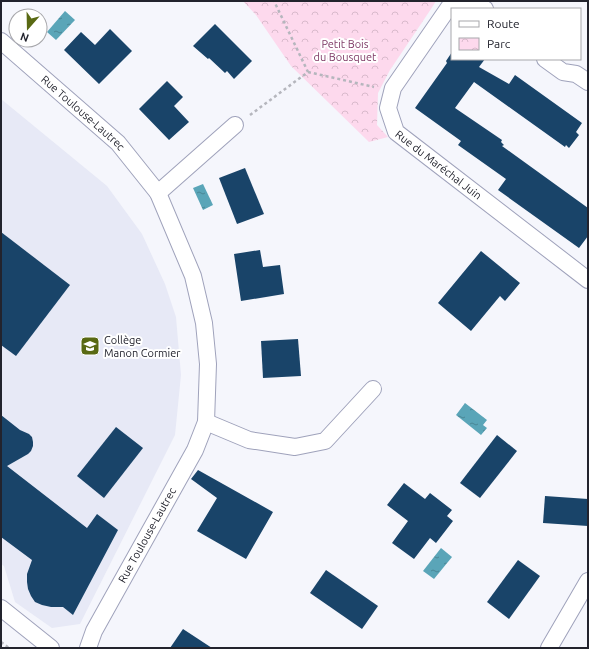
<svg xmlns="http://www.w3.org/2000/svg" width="589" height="649" font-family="Ubuntu,sans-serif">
	<defs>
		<pattern id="park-crowns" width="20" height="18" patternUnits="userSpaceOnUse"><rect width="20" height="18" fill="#fdd9ed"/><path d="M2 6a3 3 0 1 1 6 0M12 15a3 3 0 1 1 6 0" fill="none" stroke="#d9bacc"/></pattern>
		<pattern id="water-ripples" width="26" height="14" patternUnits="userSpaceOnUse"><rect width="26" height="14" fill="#5aa5b8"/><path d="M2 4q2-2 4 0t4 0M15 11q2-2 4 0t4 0" fill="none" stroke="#4a8696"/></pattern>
	</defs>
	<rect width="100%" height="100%" fill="#f5f6fc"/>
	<!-- built -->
	<polygon fill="#e7e9f6" points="1,99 107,186 142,234 165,284 176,317 181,375 175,435 80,624 52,628 15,602 4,566 1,564"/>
	<!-- park -->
	<polygon fill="url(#park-crowns)" points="243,1 436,1 431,9 390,70 378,93 377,125 388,137 369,142 291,66 256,15"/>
	<!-- water -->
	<g fill="url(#water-ripples)">
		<polygon points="65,11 75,20 56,40 47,32"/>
		<polygon points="203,184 213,205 203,210 193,188"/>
		<polygon points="465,403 487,420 483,425 487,428 481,435 456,415"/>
		<polygon points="441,548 452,557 434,579 423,571"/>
	</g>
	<!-- building -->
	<g fill="#194469">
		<polygon points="215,24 252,61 234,79 227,71 225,73 209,58 208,59 193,46"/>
		<polygon points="110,29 132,51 99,84 64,50 81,32 95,45"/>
		<polygon points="452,52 452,59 485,59 479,67 509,84 515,75 582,123 576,132 579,135 569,148 566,145 565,147 474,82 455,108 502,140 501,142 504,145 502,146 588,208 588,236 579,248 498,190 506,179 458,145 461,141 415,108 447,63 446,61"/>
		<polygon points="167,81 183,97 174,106 189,122 169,140 139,109"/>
		<polygon points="245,168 264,214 237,224 219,178"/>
		<polygon points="1,232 70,285 16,356 1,345"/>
		<polygon points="260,250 263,267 280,265 284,294 241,301 234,254"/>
		<polygon points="481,251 520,283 505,301 500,296 471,331 438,303"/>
		<polygon points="298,339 301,376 263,378 261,341"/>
		<polygon points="1,415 20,430 29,434 32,437 33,442 33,446 31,451 28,454 7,466 87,528 97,514 118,530 73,615 63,607 51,607 42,605 35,602 31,596 28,589 27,582 27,574 32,560 1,537"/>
		<polygon points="116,427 143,448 104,498 77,476"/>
		<polygon points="497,435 517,451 480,498 460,483"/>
		<polygon points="198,470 273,512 246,559 197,531 217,498 191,479"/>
		<polygon points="404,483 425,499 430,493 452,510 447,516 453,521 436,543 430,538 414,559 392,543 408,521 387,505"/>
		<polygon points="545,496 588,499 588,526 543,523"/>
		<polygon points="518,560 540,576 509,619 487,602"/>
		<polygon points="326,570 378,606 362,629 310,593"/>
		<polygon points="183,629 212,648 170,648"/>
	</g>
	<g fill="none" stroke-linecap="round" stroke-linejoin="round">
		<defs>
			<g id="street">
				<path id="s1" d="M468,1L449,7L393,88L388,108L396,132L588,280"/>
				<polyline points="468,1 485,9"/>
				<path id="s2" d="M1,41L118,143L158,193L193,276L204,323L208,364L206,422L195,450L94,631L88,648"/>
				<polyline points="545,59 563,72 576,74 588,82"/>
				<polyline points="158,193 235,125"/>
				<polyline points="206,422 249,440 295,447 325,441 373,389"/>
				<polyline points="1,608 51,648"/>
				<polyline points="549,648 588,581"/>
			</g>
		</defs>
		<!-- street casing -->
		<use href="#street" stroke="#9fa2bb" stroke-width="18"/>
		<!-- path -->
		<g stroke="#b5b6bd" stroke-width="2.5" stroke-dasharray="3 3" stroke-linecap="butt">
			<polyline points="308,72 374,87"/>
			<polyline points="250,115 308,72 274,1"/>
			<polyline points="1,642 9,648"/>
		</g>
		<!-- street -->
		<use href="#street" stroke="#fff" stroke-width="16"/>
	</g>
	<!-- icons -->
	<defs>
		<symbol id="school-square" viewBox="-11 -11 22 22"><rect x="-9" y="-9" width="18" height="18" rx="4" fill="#596913" stroke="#fff"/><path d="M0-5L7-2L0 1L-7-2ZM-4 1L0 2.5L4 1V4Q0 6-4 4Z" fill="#fff"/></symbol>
	</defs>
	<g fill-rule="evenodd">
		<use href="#school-square" x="79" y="335" width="22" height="22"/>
	</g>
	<g text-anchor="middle" stroke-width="4" stroke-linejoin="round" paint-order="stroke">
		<!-- park labels -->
		<g font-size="11" fill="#7f3a66" stroke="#fff">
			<text x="345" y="48">Petit Bois<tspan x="345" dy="13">du Bousquet</tspan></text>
		</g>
		<!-- street labels -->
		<g font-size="11" fill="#22232d" stroke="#fff">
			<text dy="4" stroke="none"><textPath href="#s2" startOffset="109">Rue Toulouse-Lautrec</textPath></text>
			<text dy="4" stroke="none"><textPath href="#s1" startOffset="218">Rue du Maréchal Juin</textPath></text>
			<text transform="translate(147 535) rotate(-61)" y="4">Rue Toulouse-Lautrec</text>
		</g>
		<!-- poi labels -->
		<g font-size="11" fill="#22232d" stroke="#fff" text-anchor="start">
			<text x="104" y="344">Collège<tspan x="104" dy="13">Manon Cormier</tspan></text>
		</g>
	</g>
	<!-- border -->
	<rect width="589" height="649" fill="none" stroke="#22232d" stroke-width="4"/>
	<!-- legend -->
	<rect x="451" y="8" width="130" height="52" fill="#ffffff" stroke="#a7a7ab"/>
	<rect x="459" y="21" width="20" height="6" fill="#ffffff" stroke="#a7a7ab"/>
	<text x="487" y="28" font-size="12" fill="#22232d">Route</text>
	<rect x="459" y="38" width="20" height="12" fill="url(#park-crowns)" stroke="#a7a7ab"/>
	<text x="487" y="48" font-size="12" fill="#22232d">Parc</text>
	<!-- north arrow -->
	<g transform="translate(28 28) rotate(200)"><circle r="19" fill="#ffffff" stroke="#a7a7ab"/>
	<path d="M0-3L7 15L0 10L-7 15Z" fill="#596913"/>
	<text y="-6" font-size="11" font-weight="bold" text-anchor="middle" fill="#22232d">N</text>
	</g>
</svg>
